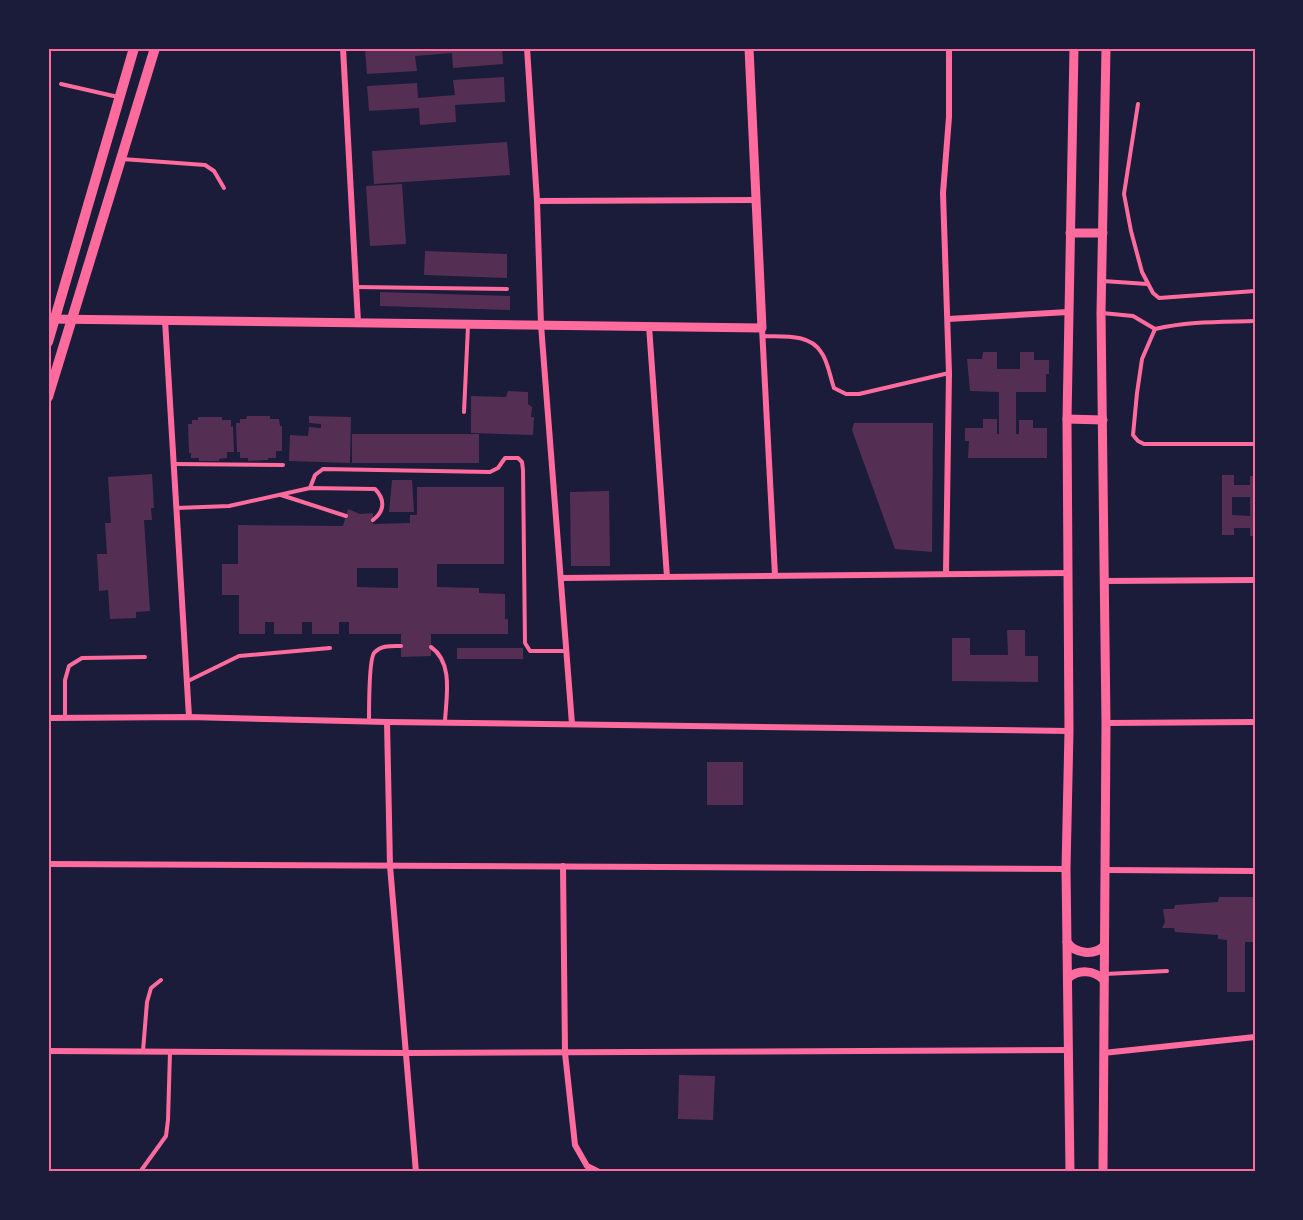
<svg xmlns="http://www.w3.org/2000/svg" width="1303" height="1220" font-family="Merriweather,serif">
	<rect width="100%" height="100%" fill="#1b1b3a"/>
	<!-- building -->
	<g fill="#542f53" fill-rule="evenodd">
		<polygon points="385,48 502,48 503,64 453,68 452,53 415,56 417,71 367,74 365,49"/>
		<polygon points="504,77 505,102 455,105 456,122 420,125 419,108 369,111 367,86 417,83 418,98 455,95 453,80"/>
		<polygon points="507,142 510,175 374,184 372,151"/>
		<polygon points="402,184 406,244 370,246 366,186"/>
		<polygon points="425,251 507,254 507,278 424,275"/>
		<polygon points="380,292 510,296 510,310 380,306"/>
		<polygon points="983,352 997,352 997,369 1020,369 1020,352 1034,352 1034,360 1049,360 1049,374 1046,374 1046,392 1016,392 1016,434 1019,434 1019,420 1033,420 1033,428 1047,428 1047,458 968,458 969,441 965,441 965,428 983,428 983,419 997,419 997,434 999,434 999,392 970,391 967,359 982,359"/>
		<polygon points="508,391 528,392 528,404 532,407 531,417 534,417 533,435 471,433 471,396 506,397"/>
		<polygon points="247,416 270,416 270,419 279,419 280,426 282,426 282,451 276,451 276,458 268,458 268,460 248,461 248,458 240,458 240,452 237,452 236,423 240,423 240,419 246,419"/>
		<polygon points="309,416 351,417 350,463 289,461 290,435 308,436 309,427 321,428 321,424 309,423"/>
		<polygon points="198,417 222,417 222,420 231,420 231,427 233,426 234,452 227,452 227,458 219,459 219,461 199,461 199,458 191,458 191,453 189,453 188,424 192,424 192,420 198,420"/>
		<polygon points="854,423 933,423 932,552 895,549 852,430"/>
		<rect x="352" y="434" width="127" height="29"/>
		<polygon points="152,474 154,508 151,508 152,520 144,520 150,611 136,612 136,618 110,619 108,590 99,591 97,554 107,554 105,523 111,523 108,477"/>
		<path d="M1222,475H1234V485H1250V476H1255V536H1250V528H1234V535H1222ZM1232,497H1250V516L1232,515Z"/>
		<polygon points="392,480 412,480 414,512 389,512"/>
		<path d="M417,487H504V564H437V587L479,588V593L505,594V619H508V634H431V656L401,657V634H349V622H339V634H312V622H302V634H274V622H265V634H239V595H222V564H238V525L343,526L348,509L360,514L373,513V524L410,523V515H417ZM357,568H398V588L357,587Z"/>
		<polygon points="609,491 610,566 571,566 570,492"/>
		<polygon points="1007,630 1025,630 1025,656 1038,656 1038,682 952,681 952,638 970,638 970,655 1008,655"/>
		<rect x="457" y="648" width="66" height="11"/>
		<rect x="707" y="762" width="36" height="43"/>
		<polygon points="1219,897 1255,897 1255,942 1245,942 1245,992 1227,992 1227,940 1218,939 1218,935 1175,932 1174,928 1162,928 1165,922 1163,909 1174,909 1175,905 1218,902"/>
		<polygon points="679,1075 715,1076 713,1120 678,1119"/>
	</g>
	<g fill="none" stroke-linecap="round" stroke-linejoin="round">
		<!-- service -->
		<g stroke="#ff6b9d" stroke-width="4">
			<polyline points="61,84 118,97"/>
			<polyline points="1138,104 1124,194 1131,231 1142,272 1153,293 1159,298 1255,291"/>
			<polyline points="122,159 205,165 214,171 224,188"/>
			<polyline points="1103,281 1147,284"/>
			<polyline points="355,287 507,289"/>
			<path d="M1102,313L1133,316L1155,329C1188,321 1221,322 1255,321"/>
			<polyline points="1155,329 1142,359 1137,393 1133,435 1138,441 1144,444 1255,444"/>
			<path d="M763,336C782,337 809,333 821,352C828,361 830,377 834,388L846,394H859L949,373"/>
			<polyline points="464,412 468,326"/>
			<polyline points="174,464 283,465"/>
			<polyline points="310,488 315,475 323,469 490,472 498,468 505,458 518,458 522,462 523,470 525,643 530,651 566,651"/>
			<polyline points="281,495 346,516"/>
			<path d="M177,508L229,506L310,488L375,489C385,499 385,511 373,520"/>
			<path d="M431,647C454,663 446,698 445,722"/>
			<polyline points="188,681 239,656 330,648"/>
			<polyline points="65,717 65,680 69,666 82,658 145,657"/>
			<path d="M369,721C369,710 369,660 374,653C381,645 391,646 401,646"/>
			<polyline points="1105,974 1167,971"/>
			<polyline points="143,1051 147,1002 151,988 161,980"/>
			<polyline points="140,1172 166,1136 168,1120 170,1052"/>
		</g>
		<!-- minor -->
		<g stroke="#ff6b9d" stroke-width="6">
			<polyline points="343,48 358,322"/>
			<polyline points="527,48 537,201 541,325 572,724"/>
			<polyline points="537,201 756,200"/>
			<polyline points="948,319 1068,312"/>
			<polyline points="165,320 189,717"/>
			<polyline points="649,326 667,577"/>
			<polyline points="762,328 775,575"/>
			<polyline points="946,573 949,373 943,193 949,117 949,48"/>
			<polyline points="561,578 1068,573"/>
			<polyline points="1105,581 1255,580"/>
			<polyline points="48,718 189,717 387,722 1069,731"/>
			<polyline points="387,722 390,866 416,1172"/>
			<polyline points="1106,723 1255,722"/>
			<polyline points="48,864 1066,869"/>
			<polyline points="563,866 565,1053 575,1145 587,1166 599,1172"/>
			<polyline points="1105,870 1255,871"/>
			<polyline points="48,1051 406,1053 1069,1050"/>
			<polyline points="1103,1053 1255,1037"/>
		</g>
		<!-- tertiary -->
		<g stroke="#ff6b9d" stroke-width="9">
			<polyline points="1070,233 1103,233"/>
			<polyline points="48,319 762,328 749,48"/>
			<polyline points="1067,419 1103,420"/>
			<path d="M1067,942C1075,954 1094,956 1104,946"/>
			<path d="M1068,978C1079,969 1094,970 1104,980"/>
			<polyline points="1070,1172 1066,869 1069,731 1067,419 1074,48"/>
			<polyline points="1103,1172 1106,723 1101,313 1106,48"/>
		</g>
		<!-- secondary -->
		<g stroke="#ff6b9d" stroke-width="10">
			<polyline points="48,342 134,48"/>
			<polyline points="48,397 155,48"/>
		</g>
	</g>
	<!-- border -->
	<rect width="1303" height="1220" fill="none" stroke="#1b1b3a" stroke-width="99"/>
	<rect x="50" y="50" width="1204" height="1120" fill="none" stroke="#ff6b9d" stroke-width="2"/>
</svg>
